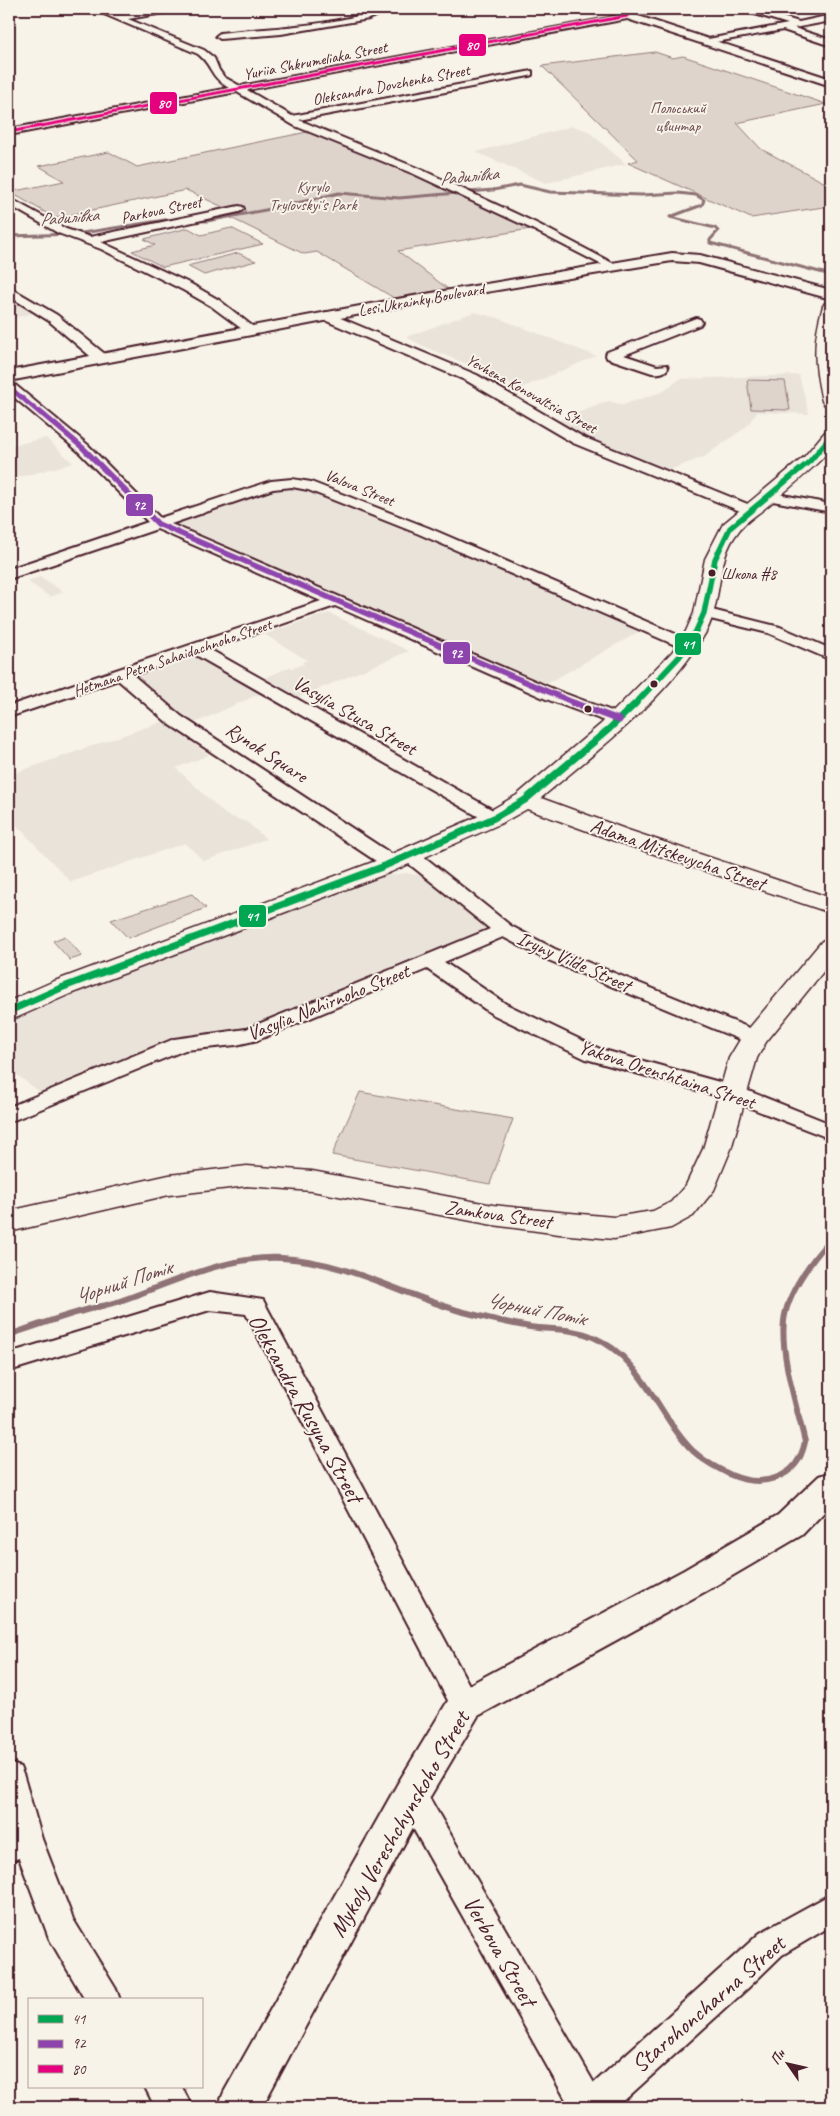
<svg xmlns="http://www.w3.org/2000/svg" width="840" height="2116" font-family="Caveat,sans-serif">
	<rect width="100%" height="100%" fill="#f7f3e8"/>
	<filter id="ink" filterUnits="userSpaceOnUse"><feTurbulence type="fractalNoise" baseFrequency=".02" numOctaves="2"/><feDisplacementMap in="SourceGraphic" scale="10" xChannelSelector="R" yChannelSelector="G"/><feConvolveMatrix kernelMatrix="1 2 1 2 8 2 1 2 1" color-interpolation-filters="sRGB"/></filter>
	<g filter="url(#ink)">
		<!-- built -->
		<g fill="#eae3da">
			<polygon points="573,126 588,131 626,164 546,183 476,152"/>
			<polygon points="9,297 34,313 9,319"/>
			<polygon points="474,312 498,318 596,356 519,389 487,372 432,350 406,337"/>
			<polygon points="799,375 809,414 757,412 746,427 704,457 669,470 651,465 554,422 609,401 623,405 664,391 680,379"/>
			<polygon points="46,438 73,463 9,480 9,446"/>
			<polygon points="273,488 306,489 642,630 541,687 166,524"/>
			<polygon points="41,577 63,592 50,597 27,581"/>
			<polygon points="329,613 409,651 295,699 262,679 290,667 292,668 304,664 302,662 307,660 264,634"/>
			<polygon points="205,650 270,689 195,723 131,675"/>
			<polygon points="167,720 209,755 176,768 226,815 247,822 266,839 204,861 185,843 71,882 9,817 9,775"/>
			<polygon points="405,873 425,876 496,932 244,1036 207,1033 170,1039 44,1095 9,1069 9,1020 52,1000 275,915 379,877"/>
		</g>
		<!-- green -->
		<g fill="#ded4cc" stroke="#947a7c">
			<polygon points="655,52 673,58 683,56 826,104 737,123 761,149 831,186 831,202 826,203 830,206 751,218 628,163 638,160 542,66"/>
			<polygon points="307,132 421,176 472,199 530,229 398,251 448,289 394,298 317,252 304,254 227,216 236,213 186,190 55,218 10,192 64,181 39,166 109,152 137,167"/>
			<polygon points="188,228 201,235 231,228 263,244 163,267 132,251 155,245 144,239"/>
			<polygon points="238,253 256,261 204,275 187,266"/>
			<polygon points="747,380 785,381 790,410 751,409"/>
			<polygon points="192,894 206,908 128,938 111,920"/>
			<polygon points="65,936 82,956 70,960 53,941"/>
			<polygon points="360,1092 513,1119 490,1184 332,1155"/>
		</g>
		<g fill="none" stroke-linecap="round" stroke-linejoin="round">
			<!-- stream-far1 -->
			<polyline stroke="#8e7275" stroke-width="3" points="9,236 76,234 165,220 207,221 276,208 339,193 399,198 493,190 520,185 550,192 642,195 678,193 696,195 704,200 702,205 670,217 715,228 718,231 710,240 710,243 831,275"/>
			<!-- stream -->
			<path stroke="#8e7275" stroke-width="6" d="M9,1335C35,1326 60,1317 86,1310C97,1307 107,1305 117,1302C170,1284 226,1255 282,1258C346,1261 404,1296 464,1312C486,1318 508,1323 530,1327C551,1330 573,1328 593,1337C643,1358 657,1415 693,1451C705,1462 717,1468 731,1475C745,1481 761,1483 775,1478C793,1472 801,1460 805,1442C797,1407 780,1356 784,1321C787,1293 812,1259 831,1239"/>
			<defs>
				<g id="minor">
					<path d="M92,9H103L119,15L156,9H173L169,12L128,19L204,50L214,58L219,70L224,77L240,86L630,14L631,16L627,19L247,90L292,116L532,71V75L529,76L299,120L422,170L538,224L618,266L612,270L608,268L530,228L414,174L295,126L237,92L9,135V129L229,88C209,76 213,66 198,54Z"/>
					<path d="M381,9H393L369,19L281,34L220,39L216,36L220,33C273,27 330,27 381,9Z"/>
					<polygon points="744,9 756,9 799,22 831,15 831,21 794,28 831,40 831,46 783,30 705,44 705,40 708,39 788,24 745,11"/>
					<polygon points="9,198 66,229 90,237 239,206 243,207 244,209 239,212 101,242 191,284 219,300 256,329 250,333 246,332 211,306 183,290 101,249 58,233 9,205"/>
					<polygon points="9,287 57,315 106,355 107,358 106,361 96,361 49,321 9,296"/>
					<polygon points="326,312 477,375 583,437 755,507 757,510 755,513 745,513 573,443 467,381 322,319 320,316"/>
					<path d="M696,318L700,319L702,322L700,325L624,355L657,366L667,365L668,368C665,373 658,374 652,373L607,358L606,355L607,352Z"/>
					<polygon points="9,383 14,384 88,445 160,518 271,481 292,479 311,482 429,528 694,642 696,645 694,648 682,648 419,534 308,490 292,487 273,489 171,524 558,691 625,716 628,720 625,724 619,725 613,724 546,699 335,606 209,649 500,814 503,818 500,822 494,824 488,822 194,654 133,675 181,716 399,859 401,863 399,867 392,869 385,867 169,724 118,680 9,717 9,706 321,601 157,529 9,579 9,569 148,522 78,451 9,393"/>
					<polygon points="767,492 831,504 831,512 762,499 760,496 762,493"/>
					<polygon points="704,608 780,627 831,649 831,660 768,633 698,616 696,613 698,610"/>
					<polygon points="410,849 417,851 511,926 555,949 762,1033 766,1038 762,1043 755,1045 748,1043 541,957 503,937 444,962 506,1004 600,1049 741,1088 831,1124 831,1139 725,1098 586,1059 492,1014 427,969 258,1040 236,1045 185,1050 9,1122 9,1107 174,1039 246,1029 490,929 403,859 401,855 403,851"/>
					<polygon points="210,1292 263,1300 475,1696 480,1705 475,1714 465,1718 455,1714 246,1314 210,1310 9,1371 9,1353"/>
					<polygon points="9,1763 20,1767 24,1777 42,1839 73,1919 116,1989 120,2000 85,2000 49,1938 19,1858 9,1861"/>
					<polygon points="411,1781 422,1785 594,2083 760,1933 831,1894 831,1926 782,1955 748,1988 617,2107 570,2107 400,1805 396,1795 400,1785"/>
					<polygon points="145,2087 182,2087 192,2107 155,2107"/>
				</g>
				<g id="tertiary">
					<polygon points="602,9 617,9 831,79 831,86 603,11"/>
					<polygon points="672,253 700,255 831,290 831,299 699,263 672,261 414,304 9,381 9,371 414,296"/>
					<polygon points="831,1472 831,1505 802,1535 708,1590 478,1716 424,1807 262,2107 218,2107 224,2092 398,1783 452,1694 684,1570 778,1515 819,1476"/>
				</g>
				<g id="secondary">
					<path d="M831,301V406L825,405L822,401C814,365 812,342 823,306L825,303Z"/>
					<path d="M831,431V449C811,471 787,490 764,509C755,516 744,523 738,532C715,560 723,601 706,632C670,696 597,751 541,798L628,830L831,898V913L612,840L527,809L502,823L391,872L70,994L18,1017L9,1019V1001L52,982L373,862L486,813L517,795L601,724L672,652L686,631L694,613L705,559L723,524L804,457L825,432Z"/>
					<polygon points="831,938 831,962 766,1042 757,1058 731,1149 714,1190 693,1216 671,1228 614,1239 559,1234 493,1225 312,1191 247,1186 169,1195 9,1232 9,1211 169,1175 247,1166 312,1171 493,1205 559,1212 614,1217 653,1211 671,1202 686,1185 703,1149 729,1058 741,1038 822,941"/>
				</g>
			</defs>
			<!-- minor casing -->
			<use href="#minor" stroke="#4a1f2b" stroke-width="4"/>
			<!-- tertiary casing -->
			<use href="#tertiary" stroke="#4a1f2b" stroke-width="4"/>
			<!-- secondary casing -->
			<use href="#secondary" stroke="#4a1f2b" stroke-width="3"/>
			<!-- minor -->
			<use href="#minor" fill="#f7f3e8" fill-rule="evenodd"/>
			<!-- tertiary -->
			<use href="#tertiary" fill="#f7f3e8" fill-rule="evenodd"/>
			<!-- secondary -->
			<use href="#secondary" fill="#f7f3e8" fill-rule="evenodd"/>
			<defs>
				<polyline id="bus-1-far1" points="635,704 680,656 696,631 704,613 715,559 730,528 810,461 831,436"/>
				<polyline id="bus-1" points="9,1011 61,988 382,867 494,818 525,800 609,729 636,703"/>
				<polyline id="bus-2-far2" points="9,387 41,414"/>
				<polyline id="bus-2-far1" points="40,412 83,448 158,524 577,704"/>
				<polyline id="bus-2" points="573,703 619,720"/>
				<polyline id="bus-3" points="9,132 627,16"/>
			</defs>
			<!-- bus-1-far1 casing -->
			<use href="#bus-1-far1" stroke="#f7f3e8" stroke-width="8"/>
			<!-- bus-1 casing -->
			<use href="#bus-1" stroke="#f7f3e8" stroke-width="10"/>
			<!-- bus-2-far2 casing -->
			<use href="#bus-2-far2" stroke="#f7f3e8" stroke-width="6"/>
			<!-- bus-2-far1 casing -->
			<use href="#bus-2-far1" stroke="#f7f3e8" stroke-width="8"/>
			<!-- bus-2 casing -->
			<use href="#bus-2" stroke="#f7f3e8" stroke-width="10"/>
			<!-- bus-3 casing -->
			<use href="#bus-3" stroke="#f7f3e8" stroke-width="5"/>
			<!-- bus-1-far1 -->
			<use href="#bus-1-far1" stroke="#00a651" stroke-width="5.5"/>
			<!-- bus-1 -->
			<use href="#bus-1" stroke="#00a651" stroke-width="7"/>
			<!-- bus-2-far2 -->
			<use href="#bus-2-far2" stroke="#8e44ad" stroke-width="4.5"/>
			<!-- bus-2-far1 -->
			<use href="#bus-2-far1" stroke="#8e44ad" stroke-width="5.5"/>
			<!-- bus-2 -->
			<use href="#bus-2" stroke="#8e44ad" stroke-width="7"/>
			<!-- bus-3 -->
			<use href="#bus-3" stroke="#e5007d" stroke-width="3"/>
		</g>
	</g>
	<!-- markers -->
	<g fill="#4a1f2b" stroke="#f7f3e8" stroke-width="2">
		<circle cx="712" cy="573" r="4.5"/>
		<circle cx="654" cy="684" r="4.5"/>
		<circle cx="588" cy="709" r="4.5"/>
	</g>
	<g text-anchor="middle" stroke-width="4" stroke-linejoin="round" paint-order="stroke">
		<!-- far-street labels -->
		<g font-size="16" fill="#4a1f2b" stroke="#f7f3e8">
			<text transform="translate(315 60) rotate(-11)" y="6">Yuriia Shkrumeliaka Street</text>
			<text transform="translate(391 84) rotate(-11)" y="6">Oleksandra Dovzhenka Street</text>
			<text transform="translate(161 209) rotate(-12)" y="6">Parkova Street</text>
			<text transform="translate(421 299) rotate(-10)" y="6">Lesi Ukrainky Boulevard</text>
			<text transform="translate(532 393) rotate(29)" y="6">Yevhena Konovaltsia Street</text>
			<text transform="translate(360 487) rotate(22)" y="6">Valova Street</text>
			<text transform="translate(172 657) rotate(-19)" y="6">Hetmana Petra Sahaidachnoho Street</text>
		</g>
		<!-- far-park labels -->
		<g font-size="16" fill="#6f4c53" stroke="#f7f3e8">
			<text x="678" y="113">Польський<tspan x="678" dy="18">цвинтар</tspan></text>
			<text x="313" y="192">Kyrylo<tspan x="313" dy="18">Trylovskyi's Park</tspan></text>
		</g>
		<!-- far-bus labels -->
		<g font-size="16" fill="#4a1f2b" stroke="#f7f3e8" text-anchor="start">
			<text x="721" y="579">Школа #8</text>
		</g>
		<!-- far-water labels -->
		<g font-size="18" font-style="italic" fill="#6c4950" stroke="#f7f3e8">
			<text transform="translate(469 176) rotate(-6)" y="6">Радилівка</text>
			<text transform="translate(69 217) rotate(-5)" y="6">Радилівка</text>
		</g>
		<!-- street labels -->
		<g font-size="20" fill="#4a1f2b" stroke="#f7f3e8">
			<text transform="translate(355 715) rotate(30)" y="7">Vasylia Stusa Street</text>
			<text transform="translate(267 752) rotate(33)" y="7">Rynok Square</text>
			<text transform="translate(678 854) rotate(19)" y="7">Adama Mitskevycha Street</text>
			<text transform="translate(574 961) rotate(24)" y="7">Iryny Vilde Street</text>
			<text transform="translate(328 1002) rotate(-22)" y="7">Vasylia Nahirnoho Street</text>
			<text transform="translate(667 1074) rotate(18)" y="7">Yakova Orenshtaina Street</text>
			<text transform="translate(498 1214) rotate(8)" y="7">Zamkova Street</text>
		</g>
		<!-- water labels -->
		<g font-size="21" font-style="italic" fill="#6c4950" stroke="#f7f3e8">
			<text transform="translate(123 1282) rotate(-18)" y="7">Чорний Потік</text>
			<text transform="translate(536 1309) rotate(11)" y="7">Чорний Потік</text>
		</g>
		<!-- near-street labels -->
		<g font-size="24" fill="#4a1f2b" stroke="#f7f3e8">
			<text transform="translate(306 1408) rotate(61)" y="8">Oleksandra Rusyna Street</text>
			<text transform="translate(399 1824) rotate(-60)" y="8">Mykoly Vereshchynskoho Street</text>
			<text transform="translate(500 1951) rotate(60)" y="8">Verbova Street</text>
			<text transform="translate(708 2004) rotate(-41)" y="8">Starohoncharna Street</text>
		</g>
	</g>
	<g stroke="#f7f3e8" stroke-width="2">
		<rect x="458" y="33" width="29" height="24" rx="5" fill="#e5007d"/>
		<rect x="149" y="91" width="29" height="24" rx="5" fill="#e5007d"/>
		<rect x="125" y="493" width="29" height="24" rx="5" fill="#8e44ad"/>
		<rect x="674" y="632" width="28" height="24" rx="5" fill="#00a651"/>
		<rect x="442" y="641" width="29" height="24" rx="5" fill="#8e44ad"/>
		<rect x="238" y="904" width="29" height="24" rx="5" fill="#00a651"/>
	</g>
	<g font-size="14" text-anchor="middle" font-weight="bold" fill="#fff">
		<text x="472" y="50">80</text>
		<text x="164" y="108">80</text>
		<text x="139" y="510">92</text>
		<text x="688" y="649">41</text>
		<text x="456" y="658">92</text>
		<text x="252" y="921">41</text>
	</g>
	<!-- margin -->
	<rect width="840" height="2116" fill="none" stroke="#f7f3e8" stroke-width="30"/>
	<rect x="15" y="15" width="810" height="2086" fill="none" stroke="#4a1f2b" stroke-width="2" filter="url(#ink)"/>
	<!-- legend -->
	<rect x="28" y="1998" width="175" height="90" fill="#f7f3e8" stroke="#b29e9c"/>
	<rect x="38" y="2015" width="25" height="8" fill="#00a651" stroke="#b29e9c"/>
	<text x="72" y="2024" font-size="15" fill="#4a1f2b">41</text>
	<rect x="38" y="2040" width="25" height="8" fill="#8e44ad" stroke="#b29e9c"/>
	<text x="72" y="2048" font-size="15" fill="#4a1f2b">92</text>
	<rect x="38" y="2065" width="25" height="8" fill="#e5007d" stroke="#b29e9c"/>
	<text x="72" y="2074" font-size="15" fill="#4a1f2b">80</text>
	<!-- north arrow -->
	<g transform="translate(788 2064) rotate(304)" stroke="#f7f3e8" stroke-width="4" paint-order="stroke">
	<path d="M0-4L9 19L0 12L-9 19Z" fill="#4a1f2b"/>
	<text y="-8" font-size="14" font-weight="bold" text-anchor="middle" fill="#4a1f2b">Пн</text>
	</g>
</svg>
